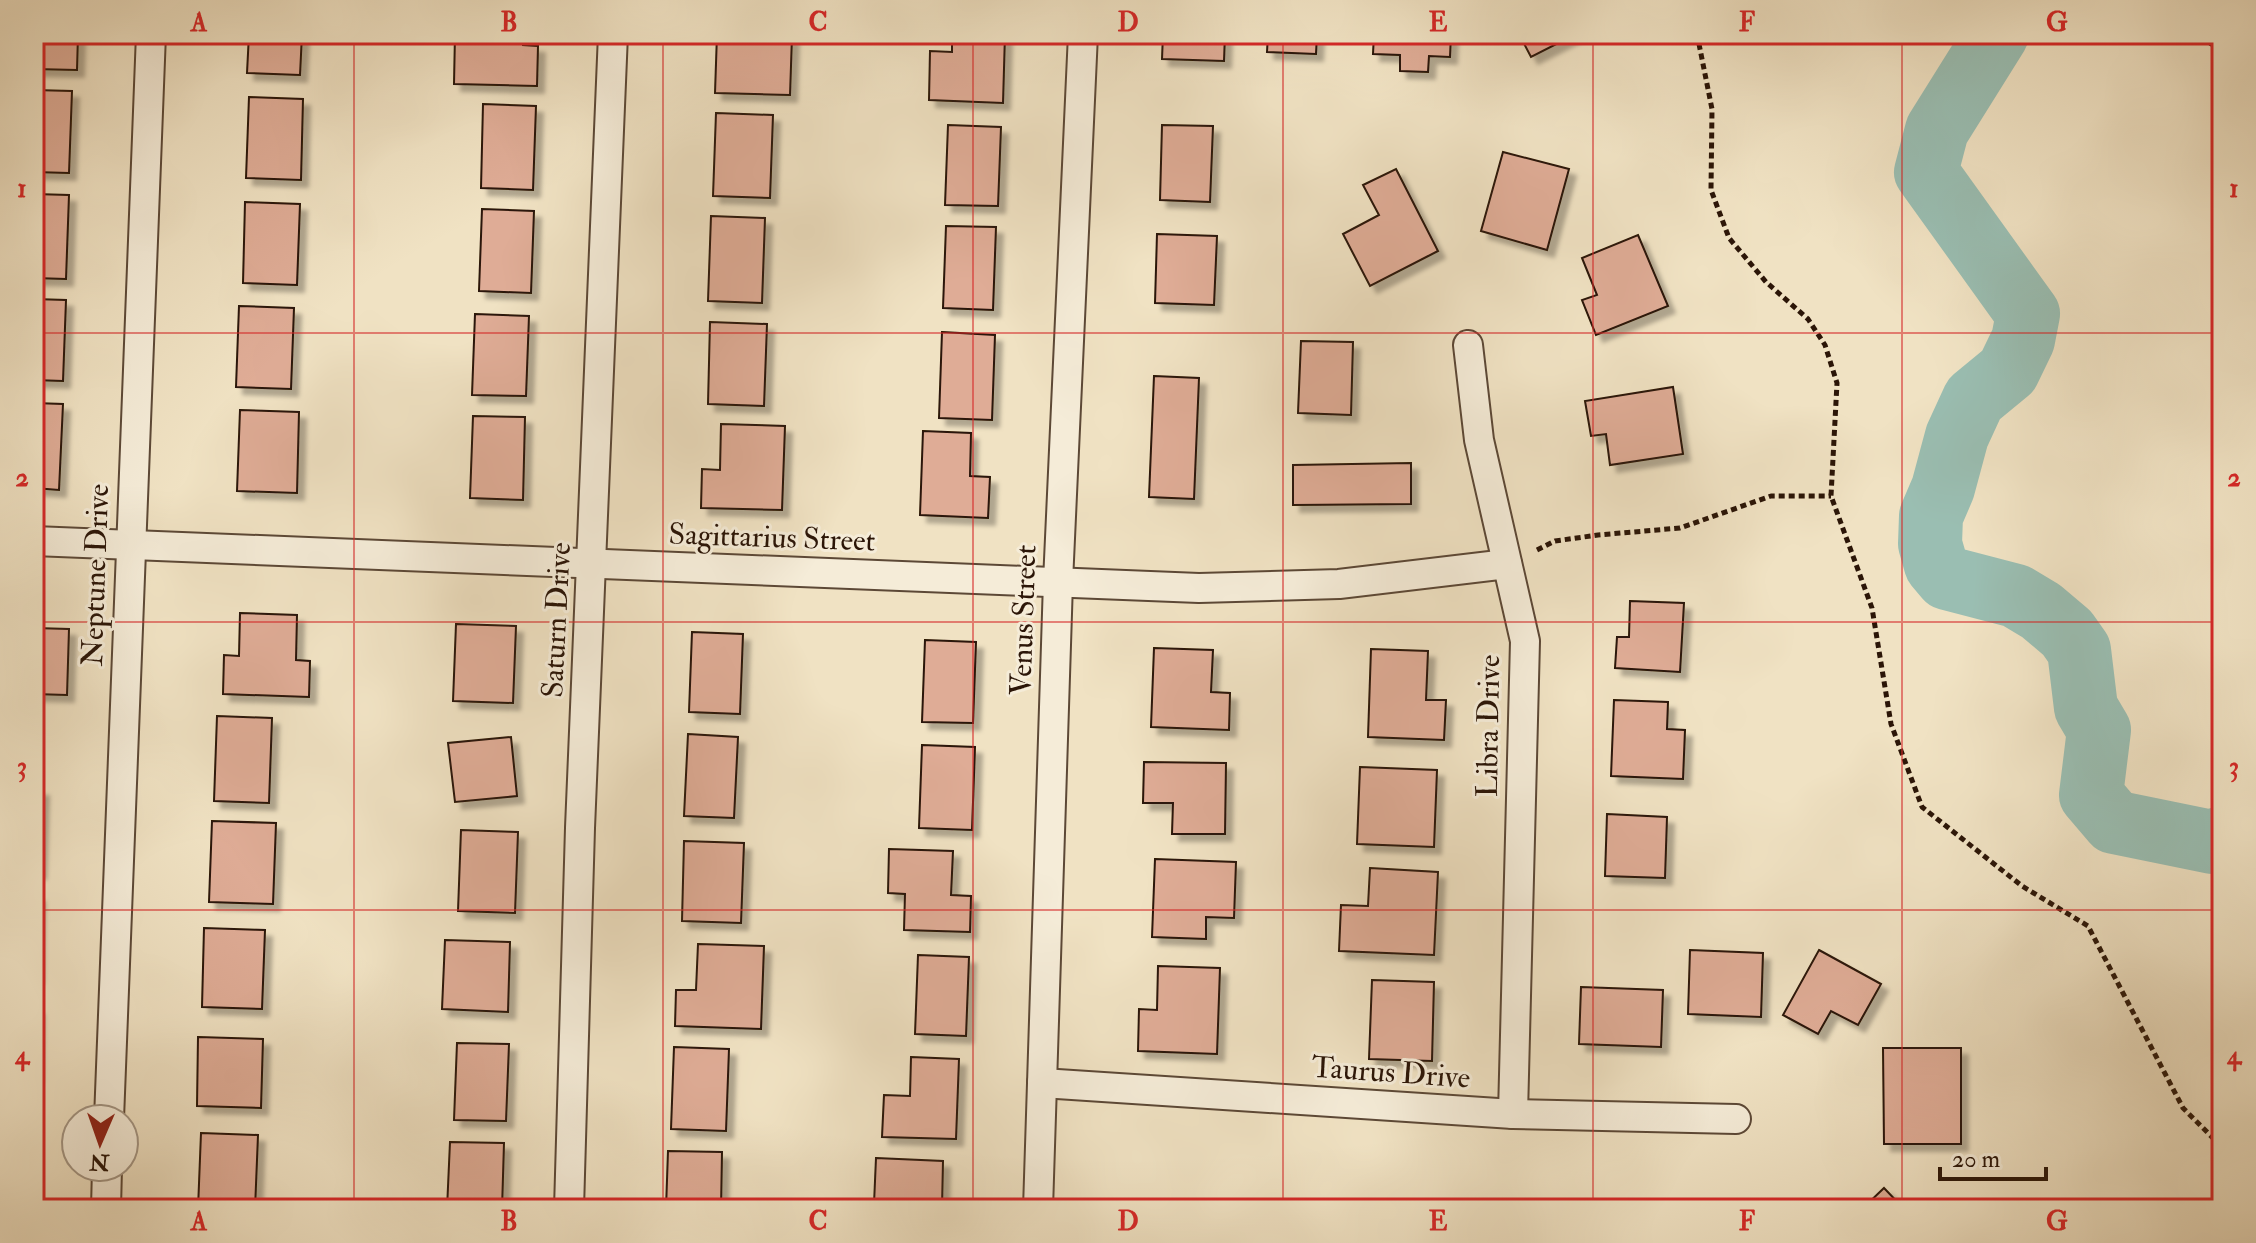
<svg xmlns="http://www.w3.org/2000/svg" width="2256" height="1243" font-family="'IM FELL Double Pica',serif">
	<defs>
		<filter id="shadow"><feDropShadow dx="7" dy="7" stdDeviation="2" flood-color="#0004"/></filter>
	</defs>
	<rect width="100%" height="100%" fill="#f0e2c3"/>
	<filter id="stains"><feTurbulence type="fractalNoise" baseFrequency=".0025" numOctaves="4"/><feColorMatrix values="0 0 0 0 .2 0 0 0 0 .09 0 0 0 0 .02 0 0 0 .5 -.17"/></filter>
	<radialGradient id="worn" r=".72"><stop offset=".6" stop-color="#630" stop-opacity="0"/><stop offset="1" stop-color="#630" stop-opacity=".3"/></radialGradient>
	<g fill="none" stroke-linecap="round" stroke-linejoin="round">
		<!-- river -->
		<polyline stroke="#9abeb2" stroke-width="64" points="1997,34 1937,130 1926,172 2028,314 2023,340 2008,371 1974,399 1957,436 1943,488 1931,516 1930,544 1936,565 1947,578 2016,596 2041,611 2067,633 2079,650 2086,708 2099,730 2091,795 2114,822 2212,842 2222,838"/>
	</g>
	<!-- building -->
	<g fill="#dfac96" stroke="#2b1507" stroke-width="2" filter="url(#shadow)">
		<polygon points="34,34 78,34 77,70 34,69"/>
		<polygon points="249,34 302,34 300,75 247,73"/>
		<polygon points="455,34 523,34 523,45 538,46 537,86 454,84"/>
		<polygon points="717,34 792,36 790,95 715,93"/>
		<polygon points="952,34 1005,34 1003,103 929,100 930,51 952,52"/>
		<polygon points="1163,34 1225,34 1224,61 1162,59"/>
		<polygon points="1268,34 1317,34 1316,54 1267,52"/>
		<polygon points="1374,34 1451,34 1450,57 1429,56 1428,72 1400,71 1400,55 1373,54"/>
		<polygon points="1519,34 1576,34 1531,57"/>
		<polygon points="2216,34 2222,34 2222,52 2210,45"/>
		<polygon points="34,90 72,91 69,173 34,172"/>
		<polygon points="249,97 303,99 301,180 246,178"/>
		<polygon points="483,104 536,106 533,190 481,188"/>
		<polygon points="716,113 773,115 770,198 713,196"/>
		<polygon points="948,125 1001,127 998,206 945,205"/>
		<polygon points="1162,125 1213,126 1210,202 1160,200"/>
		<polygon points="1503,152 1569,169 1547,250 1481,231"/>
		<polygon points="1396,169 1438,251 1370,286 1343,234 1379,215 1363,185"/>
		<polygon points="34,194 69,195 66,279 34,278"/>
		<polygon points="245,202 300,204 297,285 243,283"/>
		<polygon points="482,209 534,211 531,293 479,291"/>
		<polygon points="711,216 765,218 762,303 708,301"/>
		<polygon points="946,226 996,227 993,310 943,308"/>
		<polygon points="1157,234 1217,236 1214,305 1155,303"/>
		<polygon points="1638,235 1668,306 1596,335 1582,300 1597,295 1582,258"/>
		<polygon points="34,299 66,300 63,381 34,380"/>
		<polygon points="239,306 294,308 291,389 236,387"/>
		<polygon points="475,314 529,316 526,396 472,395"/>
		<polygon points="710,322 767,324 764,406 708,404"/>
		<polygon points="942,332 995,335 992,420 939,418"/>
		<polygon points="1301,341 1353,342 1351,415 1298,413"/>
		<polygon points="1154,376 1199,378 1194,499 1149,497"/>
		<polygon points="1673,387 1683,454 1610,465 1606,434 1591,436 1585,401"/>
		<polygon points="34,403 63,404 59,490 34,488"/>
		<polygon points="240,410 299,412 297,493 237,491"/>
		<polygon points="473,416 525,417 523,500 470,498"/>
		<polygon points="721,424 785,426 782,510 701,508 702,469 720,470"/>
		<polygon points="923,431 971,433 970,476 990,477 988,518 920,515"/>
		<polygon points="1411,463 1411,504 1293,505 1293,465"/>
		<polygon points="1630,601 1684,603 1680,672 1615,668 1617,637 1629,637"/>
		<polygon points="240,613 297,615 296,660 310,661 309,697 223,694 224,655 239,656"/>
		<polygon points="456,624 516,626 513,703 453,701"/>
		<polygon points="34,628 69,629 67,695 34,694"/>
		<polygon points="692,632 743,634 740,714 689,712"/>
		<polygon points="925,640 976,642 973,723 922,722"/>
		<polygon points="1154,648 1213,650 1211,692 1230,693 1229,730 1151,727"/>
		<polygon points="1371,649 1428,651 1426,700 1446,700 1444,740 1368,737"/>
		<polygon points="1614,700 1668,702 1667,729 1685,730 1683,779 1611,776"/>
		<polygon points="217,716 272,718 269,803 214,801"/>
		<polygon points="688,734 738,737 734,818 684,816"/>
		<polygon points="511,737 517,796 455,802 448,743"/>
		<polygon points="922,745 975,747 972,830 919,828"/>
		<polygon points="1144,762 1226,763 1225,834 1172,834 1173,803 1143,803"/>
		<polygon points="1360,767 1437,770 1434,847 1357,844"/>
		<polygon points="34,789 42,789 39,872 34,872"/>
		<polygon points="1607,814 1667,817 1665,878 1605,876"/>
		<polygon points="212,821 276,823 273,904 209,902"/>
		<polygon points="461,830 518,832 515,913 458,911"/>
		<polygon points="684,841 744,843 741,923 682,921"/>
		<polygon points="889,849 953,851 951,895 971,896 970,932 904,930 905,894 888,893"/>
		<polygon points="1155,859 1236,862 1234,918 1206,917 1206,939 1152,937"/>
		<polygon points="1370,868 1438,872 1434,955 1339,951 1341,905 1368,906"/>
		<polygon points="34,895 38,895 36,977 34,977"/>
		<polygon points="204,928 265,930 262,1009 202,1007"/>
		<polygon points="445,940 510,942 508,1012 442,1009"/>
		<polygon points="698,944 764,946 761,1029 675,1026 676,990 696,990"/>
		<polygon points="1690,950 1763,953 1761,1017 1688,1014"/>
		<polygon points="1819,950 1881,984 1858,1025 1831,1011 1818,1034 1783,1015"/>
		<polygon points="918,955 969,957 966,1036 915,1034"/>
		<polygon points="1158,966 1220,968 1217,1054 1138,1051 1139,1009 1157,1010"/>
		<polygon points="1372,980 1434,982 1432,1061 1369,1059"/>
		<polygon points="1581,987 1663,990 1661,1047 1579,1044"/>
		<polygon points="34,1008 37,1008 35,1075 34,1075"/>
		<polygon points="198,1037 263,1039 261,1108 197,1106"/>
		<polygon points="457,1043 509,1044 506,1121 454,1120"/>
		<polygon points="674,1047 729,1049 726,1131 671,1129"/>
		<polygon points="1883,1048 1961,1048 1961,1144 1884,1144"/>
		<polygon points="911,1057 959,1059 956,1139 882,1137 884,1095 910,1096"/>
		<polygon points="201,1133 258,1135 255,1209 198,1209"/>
		<polygon points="450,1142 504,1143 502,1209 447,1209"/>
		<polygon points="668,1151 722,1152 721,1209 666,1209"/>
		<polygon points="876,1158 943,1161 942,1207 959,1209 891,1209 892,1205 874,1204"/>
		<polygon points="1884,1188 1904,1209 1862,1209"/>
		<polygon points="1110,1203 1201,1206 1201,1209 1110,1209"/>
	</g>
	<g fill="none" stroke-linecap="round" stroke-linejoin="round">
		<defs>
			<g id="street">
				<polyline points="1468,345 1479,440 1525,641 1513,1114"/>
				<polyline points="34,541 1199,588 1339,584 1507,564"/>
				<polyline points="1042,1083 1513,1114 1736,1119"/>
				<polyline points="109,1119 151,34"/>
				<polyline points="106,1209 107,1167"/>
				<polyline points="569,1209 580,828 613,34"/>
				<polyline points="1038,1209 1058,582 1083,34"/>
			</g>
		</defs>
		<!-- street casing -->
		<use href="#street" stroke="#5c4836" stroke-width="32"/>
		<!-- path -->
		<g stroke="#2b1507" stroke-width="5" stroke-dasharray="6 4" stroke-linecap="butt">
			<polyline points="1697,34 1712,109 1711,190 1729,238 1766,282 1808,319 1825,345 1837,383 1831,496 1872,608 1891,724 1922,807 2022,886 2088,926 2183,1108 2222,1147"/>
			<polyline points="1537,550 1555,541 1598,535 1680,528 1771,496 1831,496"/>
		</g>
		<!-- street -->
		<use href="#street" stroke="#f5ecd8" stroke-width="28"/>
	</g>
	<!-- grid -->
	<path fill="none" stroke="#d62828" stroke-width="2" stroke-opacity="0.55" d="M354,34V1209M663,34V1209M973,34V1209M1283,34V1209M1593,34V1209M1902,34V1209M34,333H2222M34,622H2222M34,910H2222"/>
	<g text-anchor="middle" stroke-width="6" stroke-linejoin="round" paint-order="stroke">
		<!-- street labels -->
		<g font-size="30" fill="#2b1507" stroke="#f5ecd8">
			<text transform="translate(772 537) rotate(2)" y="10">Sagittarius Street</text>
			<text transform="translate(95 575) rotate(-88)" y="10">Neptune Drive</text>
			<text transform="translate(556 620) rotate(-87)" y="10">Saturn Drive</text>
			<text transform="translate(1023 620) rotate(-88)" y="10">Venus Street</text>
			<text transform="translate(1488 726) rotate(-89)" y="10">Libra Drive</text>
			<text transform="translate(1391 1072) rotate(4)" y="10">Taurus Drive</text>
		</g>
	</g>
	<!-- margin -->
	<rect width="2256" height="1243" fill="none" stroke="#f0e2c3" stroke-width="88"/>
	<!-- north arrow -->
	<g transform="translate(100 1143) rotate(182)"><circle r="38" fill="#f5ecd8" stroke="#a49684" stroke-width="2"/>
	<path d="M0-6L14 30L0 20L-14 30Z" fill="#8f2418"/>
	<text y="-12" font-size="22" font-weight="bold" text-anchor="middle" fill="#2b1507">N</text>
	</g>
	<!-- scale -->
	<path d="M1940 1167v12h106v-12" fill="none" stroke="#2b1507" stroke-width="4"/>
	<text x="1952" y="1167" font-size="24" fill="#2b1507" stroke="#f5ecd8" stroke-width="6" paint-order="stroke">20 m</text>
	<rect x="44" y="44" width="2168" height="1155" fill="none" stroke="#d62828" stroke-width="3"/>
	<g font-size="26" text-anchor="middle" font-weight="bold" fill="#d62828">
		<text x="199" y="31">A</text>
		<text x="509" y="31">B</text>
		<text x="818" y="31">C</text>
		<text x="1128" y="31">D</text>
		<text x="1438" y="31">E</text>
		<text x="1747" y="31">F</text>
		<text x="2057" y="31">G</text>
		<text x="22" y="197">1</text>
		<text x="2234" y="197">1</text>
		<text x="22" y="486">2</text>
		<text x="2234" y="486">2</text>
		<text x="22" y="775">3</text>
		<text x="2234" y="775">3</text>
		<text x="22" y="1064">4</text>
		<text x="2234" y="1064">4</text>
		<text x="199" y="1230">A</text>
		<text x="509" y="1230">B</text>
		<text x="818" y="1230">C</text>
		<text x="1128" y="1230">D</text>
		<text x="1438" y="1230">E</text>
		<text x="1747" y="1230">F</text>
		<text x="2057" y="1230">G</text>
	</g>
	<rect width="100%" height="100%" filter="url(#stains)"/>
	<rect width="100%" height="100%" fill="url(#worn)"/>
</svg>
